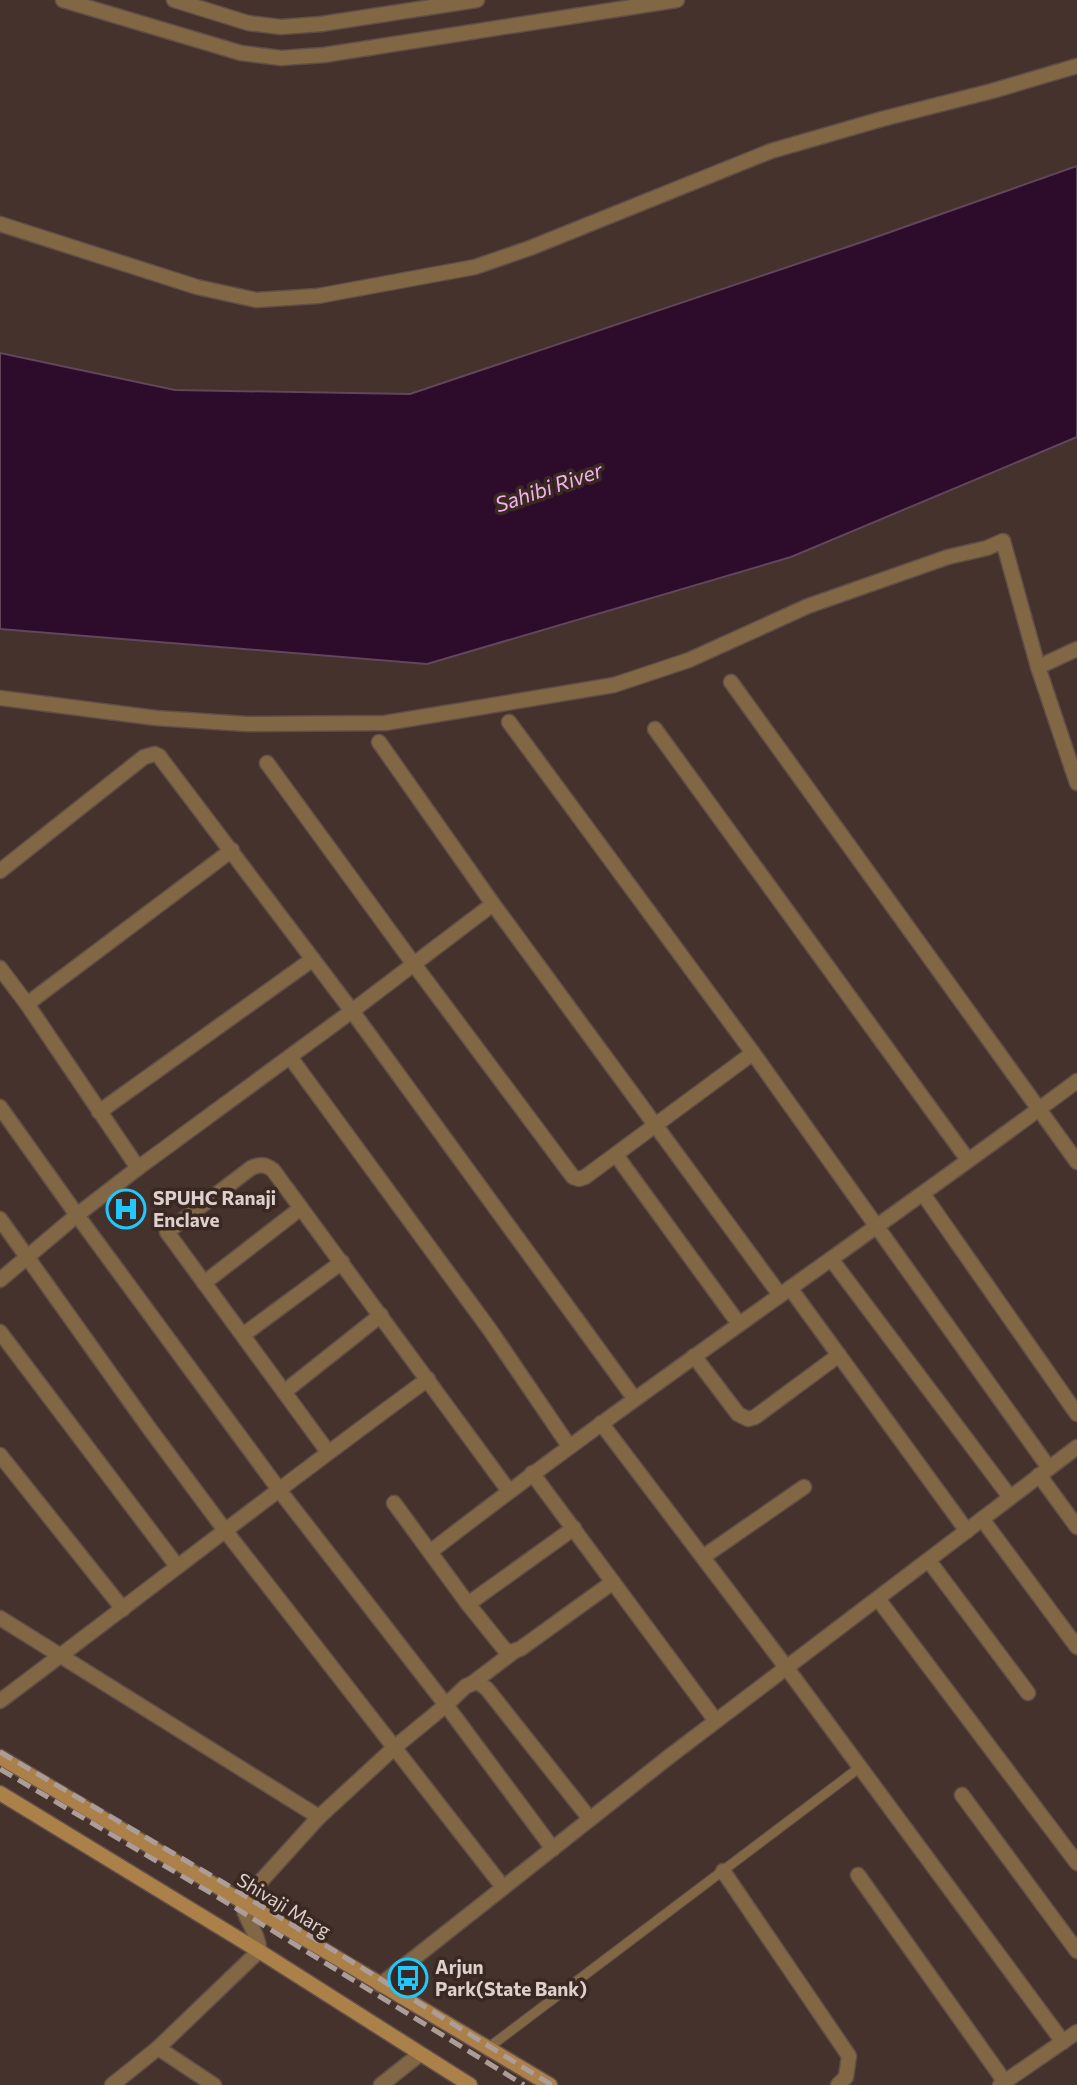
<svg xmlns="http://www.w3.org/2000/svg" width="1077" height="2085" font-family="Commissioner,sans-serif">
	<rect width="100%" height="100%" fill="#45322c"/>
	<!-- water -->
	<polygon fill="#2c0b2b" stroke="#61465c" stroke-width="2" points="1077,166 1077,437 791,557 427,664 0,629 0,353 175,390 410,394 862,242"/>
	<!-- building -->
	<polygon fill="#693745" points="123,1192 140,1215 121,1229 105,1206"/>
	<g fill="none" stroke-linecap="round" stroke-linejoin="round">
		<defs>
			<polyline id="service" points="488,2048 859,1768"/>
			<g id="minor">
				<polyline points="0,224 197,287 256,300 318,296 475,267 530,248 771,151 882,119 992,91 1077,66"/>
				<polyline points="1038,667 1077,649"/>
				<polyline points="731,682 1077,1162"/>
				<polyline points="509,722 753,1053 1049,1468"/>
				<polyline points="655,729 968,1160"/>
				<polyline points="379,742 493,904 780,1295"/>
				<polyline points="267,763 413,963 573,1177 579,1179 585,1177 753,1053"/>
				<polyline points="0,871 144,757 155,754 159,756 352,1011 634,1398"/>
				<polyline points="0,968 27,1004 138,1168"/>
				<polyline points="27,1004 232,850"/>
				<polyline points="290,1057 490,1330 569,1446"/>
				<polyline points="0,1107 77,1215 283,1495 446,1705 553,1849"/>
				<polyline points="99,1112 313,959"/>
				<polyline points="616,1155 739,1324"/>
				<polyline points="923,1194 1077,1414"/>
				<polyline points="0,1219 149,1428 224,1529 503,1887"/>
				<polyline points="831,1259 1010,1497"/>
				<polyline points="0,1280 77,1215 138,1168 352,1011 493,904"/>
				<polyline points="204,1283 301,1208"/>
				<polyline points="790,1288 967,1531"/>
				<polyline points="0,1332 177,1566"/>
				<polyline points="243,1335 342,1262"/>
				<polyline points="694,1356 738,1414 748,1419 755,1417 839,1355"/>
				<polyline points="284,1392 381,1315"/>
				<polyline points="601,1423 786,1667 1063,2042"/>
				<path d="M328,1452L167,1232L251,1168C260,1164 265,1164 273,1170L509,1491"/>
				<polyline points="0,1455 123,1609"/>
				<polyline points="532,1473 716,1721"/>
				<polyline points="1039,1475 1077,1527"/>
				<polyline points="394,1503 468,1604 505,1650 512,1652 520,1649 613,1582"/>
				<polyline points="982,1519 1077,1647"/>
				<path d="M430,1552C641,1389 863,1240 1077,1081"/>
				<polyline points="703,1557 804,1487"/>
				<polyline points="929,1561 1028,1693"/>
				<polyline points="878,1599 1077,1863"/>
				<polyline points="468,1604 574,1528"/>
				<polyline points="0,1618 319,1817"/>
				<polyline points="470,1685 516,1650"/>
				<path d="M0,1701C143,1594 284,1484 428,1379"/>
				<polyline points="962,1795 1077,1951"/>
				<polyline points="723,1871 849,2056 846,2077 838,2085"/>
				<polyline points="858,1875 1005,2082"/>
				<polyline points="380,1985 670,1756 1077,1447"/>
				<polyline points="158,2048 214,2085"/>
				<path d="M112,2085L158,2048L259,1951C260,1934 244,1920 242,1902L319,1817L395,1747L446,1705L466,1686L473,1683H479L487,1689L590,1819"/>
				<polyline points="381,2085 420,2054"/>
				<polyline points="1000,2085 1077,2032"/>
			</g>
			<g id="tertiary">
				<polyline points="63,0 241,53 281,58 324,55 677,0"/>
				<polyline points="174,0 248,23 281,27 321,24 477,0"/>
				<polyline points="0,698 156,718 247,724 385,723 458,711 614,685 689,660 808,606 948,557 987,548 1003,541 1038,667 1077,783"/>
			</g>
			<g id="secondary">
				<polyline points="0,1757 550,2085"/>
				<polyline points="0,1793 259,1951 470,2085"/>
			</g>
		</defs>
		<!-- service casing -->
		<use href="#service" stroke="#604e49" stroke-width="11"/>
		<!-- minor casing -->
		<use href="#minor" stroke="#604e49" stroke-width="17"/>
		<!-- tertiary casing -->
		<use href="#tertiary" stroke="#604e49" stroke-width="17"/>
		<!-- secondary casing -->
		<use href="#secondary" stroke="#604e49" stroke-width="17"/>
		<!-- service -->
		<use href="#service" stroke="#826745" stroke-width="9"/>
		<!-- minor -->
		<use href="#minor" stroke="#826745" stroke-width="14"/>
		<!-- tertiary -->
		<use href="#tertiary" stroke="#826745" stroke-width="14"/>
		<!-- secondary -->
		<use href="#secondary" stroke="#ab8049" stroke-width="14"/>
		<!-- rail -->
		<g stroke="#ac9d99" stroke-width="5" stroke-dasharray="14 7" stroke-linecap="butt">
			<polyline points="0,1752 224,1883 552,2085"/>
			<polyline points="0,1769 216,1896 524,2085"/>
		</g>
	</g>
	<!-- icons -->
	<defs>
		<symbol id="hospital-ring" viewBox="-11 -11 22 22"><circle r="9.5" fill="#3a2822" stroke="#1fc9fd" stroke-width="1.5"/><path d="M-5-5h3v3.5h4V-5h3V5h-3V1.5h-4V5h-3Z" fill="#1fc9fd"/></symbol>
		<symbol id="bus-ring" viewBox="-11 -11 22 22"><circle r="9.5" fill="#3a2822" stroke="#1fc9fd" stroke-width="1.5"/><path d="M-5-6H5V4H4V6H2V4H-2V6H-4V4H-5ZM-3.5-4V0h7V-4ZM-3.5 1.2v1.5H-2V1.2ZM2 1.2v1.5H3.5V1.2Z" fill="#1fc9fd"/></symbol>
	</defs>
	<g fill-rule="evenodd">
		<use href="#hospital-ring" x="104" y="1187" width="44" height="44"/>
		<use href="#bus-ring" x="386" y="1956" width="44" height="44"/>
	</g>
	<g text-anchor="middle" stroke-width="7" stroke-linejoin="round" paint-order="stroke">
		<!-- poi labels -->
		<g font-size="19" font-weight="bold" fill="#ddd0cd" stroke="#3a2822" text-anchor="start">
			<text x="153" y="1205">SPUHC Ranaji<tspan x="153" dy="22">Enclave</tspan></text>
			<text x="435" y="1974">Arjun<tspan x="435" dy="22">Park(State Bank)</tspan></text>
		</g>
		<!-- street labels -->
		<g font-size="19" fill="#ddd0cd" stroke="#3a2822">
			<text transform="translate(284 1905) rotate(31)" y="7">Shivaji Marg</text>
		</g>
		<!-- water labels -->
		<g font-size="21" font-style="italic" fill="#f2b4ed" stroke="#3a2822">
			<text transform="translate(549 488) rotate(-19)" y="7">Sahibi River</text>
		</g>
	</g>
</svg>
